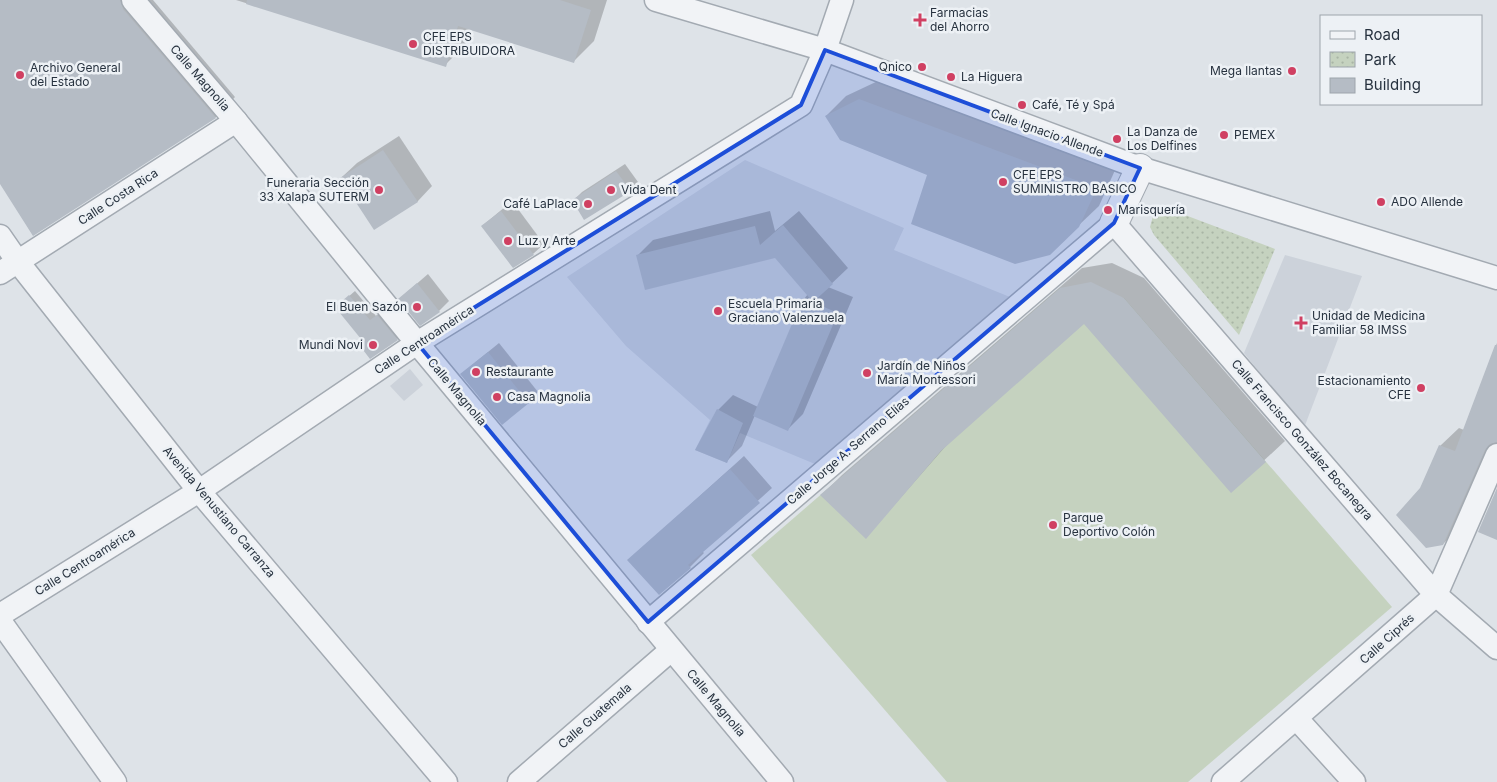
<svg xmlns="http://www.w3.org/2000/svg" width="1497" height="782" font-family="Inter,sans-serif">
	<defs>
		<pattern id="park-dots" width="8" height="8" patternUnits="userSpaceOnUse" patternTransform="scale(1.25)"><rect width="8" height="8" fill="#c5d2bf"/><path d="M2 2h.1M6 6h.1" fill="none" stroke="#a9b5a5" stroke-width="1.8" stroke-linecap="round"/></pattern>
	</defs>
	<rect width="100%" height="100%" fill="#dee3e8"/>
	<!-- built -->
	<g fill="#ccd2da">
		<polygon points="745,160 904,228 894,250 1010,297 815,464 740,433 727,463 695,450 710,420 626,346 567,277"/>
		<polygon points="1285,255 1362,276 1304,428 1244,353"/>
		<polygon points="410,369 423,385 404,401 390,386"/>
	</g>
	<!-- park -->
	<polygon fill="url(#park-dots)" points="1169,209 1275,249 1239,335 1154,235 1150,227 1153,216 1159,210"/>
	<!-- pitch -->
	<polygon fill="#c5d2bf" points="1060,288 1124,298 1392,607 1188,782 947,782 751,555"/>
	<!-- shadow -->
	<g fill="#0003">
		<polygon points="0,0 153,0 235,97 216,117 33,235 0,181"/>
		<polygon points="236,0 607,0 594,41 574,61 470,29 465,45 445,65"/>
		<polygon points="880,80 1116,168 1099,206 1078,226 929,175 826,116 846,96"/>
		<polygon points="399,136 432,186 417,202 341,178 357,163"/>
		<polygon points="625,164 638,182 630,190 574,200 582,192"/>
		<polygon points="512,201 544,244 533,254 513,267 482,226"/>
		<polygon points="770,211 775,231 799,211 848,268 828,287 853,297 803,414 788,429 755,415 742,446 726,462 718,410 733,395 758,407 804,299 808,294 776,257 638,255 653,240"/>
		<polygon points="1112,263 1144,278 1285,441 1231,491 1084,322 952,439 866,537 822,495 842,475 1082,268"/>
		<polygon points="428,274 449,301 439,311 399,299"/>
		<polygon points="355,291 376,316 383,311 402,334 397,339 341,303"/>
		<polygon points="499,343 538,392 528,402 461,374"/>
		<polygon points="1497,343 1497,443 1461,526 1443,544 1421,489 1440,446 1459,428 1464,430"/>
		<polygon points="744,456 772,488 702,551 704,553 690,567 629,560"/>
	</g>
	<!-- building -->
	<g fill="#b5bcc5">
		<polygon points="0,0 120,0 123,9 216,118 33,236 0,184"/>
		<polygon points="247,0 560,0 591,10 574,63 458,26 446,67 246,4"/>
		<polygon points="859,99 1097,188 1079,227 1050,255 1015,264 911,224 927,175 840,140 825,116"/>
		<polygon points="383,150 418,202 374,230 340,178"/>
		<polygon points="616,171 631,191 584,220 572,200"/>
		<polygon points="501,211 534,255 513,268 481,226"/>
		<polygon points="783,225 833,284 813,302 775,258 645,290 636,255 755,226 760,245"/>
		<polygon points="1091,282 1124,298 1266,462 1231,493 1084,324 941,451 866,539 820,495 1060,288"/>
		<polygon points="417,283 440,312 420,326 398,299"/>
		<polygon points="349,295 370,320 377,315 398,340 370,359 357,342 361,339 335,307"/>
		<polygon points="803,298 838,313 788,431 753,416"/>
		<polygon points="1495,345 1497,345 1497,442 1490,444 1485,450 1443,545 1426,548 1396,515 1420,488 1439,445 1455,451"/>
		<polygon points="488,352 529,403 502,425 460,374"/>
		<polygon points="717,409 743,423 727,463 695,450"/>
		<polygon points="730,469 760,503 688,565 691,568 659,595 627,560"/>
		<polygon points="1497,488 1497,540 1478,532"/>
	</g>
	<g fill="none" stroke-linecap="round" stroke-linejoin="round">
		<defs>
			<g id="minor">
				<polyline points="133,0 236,121 417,343 782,782"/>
				<polyline points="656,0 825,50 1140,168 1497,278"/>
				<polyline points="0,236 18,262 199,491 446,782"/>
				<polyline points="0,273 236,121"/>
				<polyline points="0,615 199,491 417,343 801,105 825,50 842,0"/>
				<polyline points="0,621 115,782"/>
				<polyline points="648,622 1114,223 1436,595 1497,648"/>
				<polyline points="1297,719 1354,782"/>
				<polyline points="519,782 671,650"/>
				<polyline points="1223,782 1436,595 1497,455"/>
			</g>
			<polyline id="tertiary" points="1114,223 1140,168"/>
		</defs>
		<!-- minor casing -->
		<use href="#minor" stroke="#a3aab2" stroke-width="25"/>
		<!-- tertiary casing -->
		<use href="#tertiary" stroke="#a3aab2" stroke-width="30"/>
		<!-- minor -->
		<use href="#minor" stroke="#f1f3f6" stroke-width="22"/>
		<!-- tertiary -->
		<use href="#tertiary" stroke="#f1f3f6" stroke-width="28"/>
	</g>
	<!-- marked area -->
	<path fill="#1d4ed8" fill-opacity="0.2" stroke="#1d4ed8" stroke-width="4" stroke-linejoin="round" d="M825,50L1140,168L1114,223L648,622L417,343L801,105Z"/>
	<!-- markers -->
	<g fill="#d04062" stroke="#edf1f5" stroke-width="2">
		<path d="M917.5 12.5h5v5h5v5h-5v5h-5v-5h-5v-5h5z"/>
		<circle cx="413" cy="44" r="5"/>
		<circle cx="922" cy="67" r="5"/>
		<circle cx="1292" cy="71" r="5"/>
		<circle cx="20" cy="75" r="5"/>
		<circle cx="951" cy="77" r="5"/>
		<circle cx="1022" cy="105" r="5"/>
		<circle cx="1224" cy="135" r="5"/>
		<circle cx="1117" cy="139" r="5"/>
		<circle cx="1003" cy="182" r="5"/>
		<circle cx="379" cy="190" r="5"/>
		<circle cx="611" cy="190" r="5"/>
		<circle cx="1381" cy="202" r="5"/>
		<circle cx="588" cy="204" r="5"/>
		<circle cx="1108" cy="210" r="5"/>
		<circle cx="508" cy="241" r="5"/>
		<circle cx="417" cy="307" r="5"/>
		<circle cx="718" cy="311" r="5"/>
		<path d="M1298.5 315.5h5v5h5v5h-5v5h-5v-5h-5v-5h5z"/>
		<circle cx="373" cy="345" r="5"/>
		<circle cx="476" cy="372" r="5"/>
		<circle cx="867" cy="373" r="5"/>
		<circle cx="1421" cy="388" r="5"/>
		<circle cx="497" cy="397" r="5"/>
		<circle cx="1053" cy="525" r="5"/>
	</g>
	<g text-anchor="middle" stroke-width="5" stroke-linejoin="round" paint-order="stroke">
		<!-- poi labels -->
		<g font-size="12" fill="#27323f" stroke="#edf1f5" text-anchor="start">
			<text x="930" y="17">Farmacias<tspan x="930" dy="14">del Ahorro</tspan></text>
			<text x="423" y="41">CFE EPS<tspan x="423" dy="14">DISTRIBUIDORA</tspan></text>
			<text x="912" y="71" text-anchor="end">Qnico</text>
			<text x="30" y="72">Archivo General<tspan x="30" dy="14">del Estado</tspan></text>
			<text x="1282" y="75" text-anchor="end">Mega llantas</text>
			<text x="961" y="81">La Higuera</text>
			<text x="1032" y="109">Café, Té y Spá</text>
			<text x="1127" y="136">La Danza de<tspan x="1127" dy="14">Los Delfines</tspan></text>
			<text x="1234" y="139">PEMEX</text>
			<text x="1013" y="179">CFE EPS<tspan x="1013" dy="14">SUMINISTRO BASICO</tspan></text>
			<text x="369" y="187" text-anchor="end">Funeraria Sección<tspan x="369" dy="14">33 Xalapa SUTERM</tspan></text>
			<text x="621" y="194">Vida Dent</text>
			<text x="1391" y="206">ADO Allende</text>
			<text x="578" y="208" text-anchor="end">Café LaPlace</text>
			<text x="1118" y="214">Marisquería</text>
			<text x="518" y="245">Luz y Arte</text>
			<text x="728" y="308">Escuela Primaria<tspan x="728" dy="14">Graciano Valenzuela</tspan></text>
			<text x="407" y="311" text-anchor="end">El Buen Sazón</text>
			<text x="1312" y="320">Unidad de Medicina<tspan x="1312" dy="14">Familiar 58 IMSS</tspan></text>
			<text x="363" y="349" text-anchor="end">Mundi Novi</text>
			<text x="877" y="370">Jardín de Niños<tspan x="877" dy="14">María Montessori</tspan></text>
			<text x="486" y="376">Restaurante</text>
			<text x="1411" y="385" text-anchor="end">Estacionamiento<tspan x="1411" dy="14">CFE</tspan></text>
			<text x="507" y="401">Casa Magnolia</text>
			<text x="1063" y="522">Parque<tspan x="1063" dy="14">Deportivo Colón</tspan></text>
		</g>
		<!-- street labels -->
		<g font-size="12" fill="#27323f" stroke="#edf1f5">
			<text transform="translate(200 78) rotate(49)" y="4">Calle Magnolia</text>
			<text transform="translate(1047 133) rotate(20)" y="4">Calle Ignacio Allende</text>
			<text transform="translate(118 197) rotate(-33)" y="4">Calle Costa Rica</text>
			<text transform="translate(424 340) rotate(-33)" y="4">Calle Centroamérica</text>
			<text transform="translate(457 392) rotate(50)" y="4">Calle Magnolia</text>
			<text transform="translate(1302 440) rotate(49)" y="4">Calle Francisco González Bocanegra</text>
			<text transform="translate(848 451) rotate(-41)" y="4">Calle Jorge A. Serrano Elías</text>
			<text transform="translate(219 512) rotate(50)" y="4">Avenida Venustiano Carranza</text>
			<text transform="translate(85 562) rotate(-32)" y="4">Calle Centroamérica</text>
			<text transform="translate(1387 639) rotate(-42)" y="4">Calle Ciprés</text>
			<text transform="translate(716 703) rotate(50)" y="4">Calle Magnolia</text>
			<text transform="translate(595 716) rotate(-41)" y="4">Calle Guatemala</text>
		</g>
	</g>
	<!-- legend -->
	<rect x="1320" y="15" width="162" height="90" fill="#edf1f5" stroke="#9ea5ac"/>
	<rect x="1330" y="31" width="25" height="8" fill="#f1f3f6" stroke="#9ea5ac"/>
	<text x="1364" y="40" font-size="15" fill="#27323f">Road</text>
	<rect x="1330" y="52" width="25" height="15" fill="url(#park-dots)" stroke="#9ea5ac"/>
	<text x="1364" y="65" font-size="15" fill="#27323f">Park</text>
	<rect x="1330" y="78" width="25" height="15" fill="#b5bcc5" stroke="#9ea5ac"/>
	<text x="1364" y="90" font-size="15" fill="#27323f">Building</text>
</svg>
